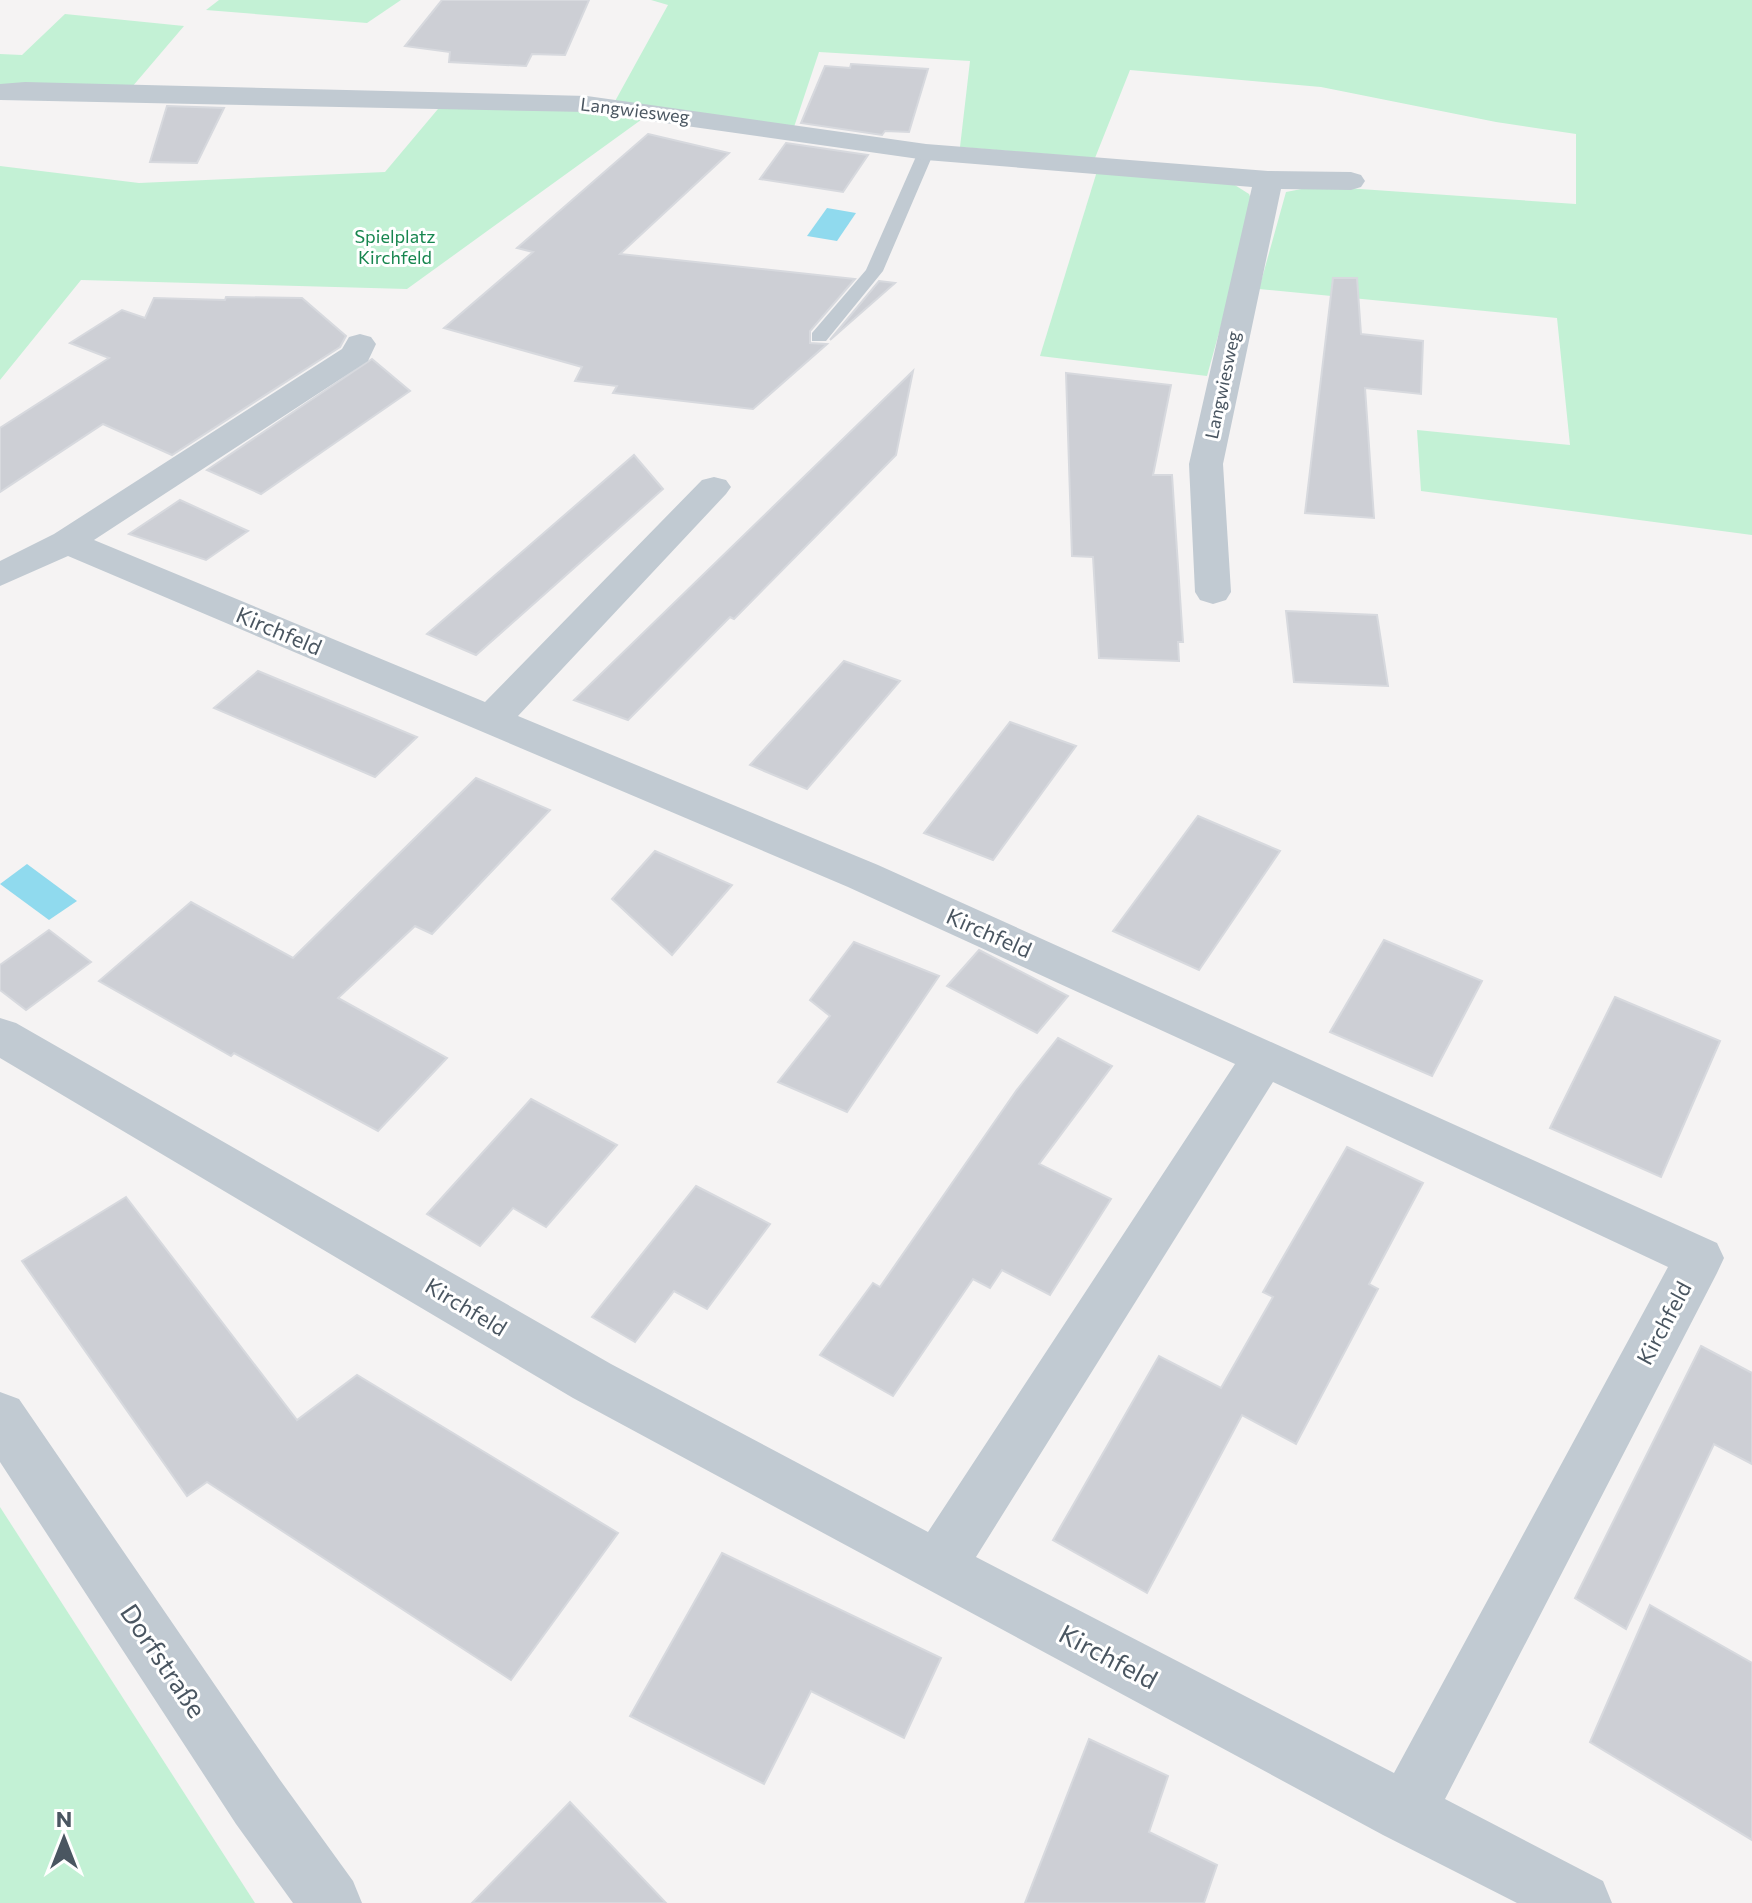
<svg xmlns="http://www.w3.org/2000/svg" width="1752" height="1903" font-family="Commissioner,sans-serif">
	<rect width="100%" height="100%" fill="#f5f3f3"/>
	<!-- green -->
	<g fill="#c3f1d5">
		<polygon points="219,0 401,0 367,23 206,10"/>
		<polygon points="651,0 1752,0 1752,535 1421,491 1417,430 1570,445 1557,318 1259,289 1286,192 1317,186 1576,204 1576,134 1496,122 1321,87 1130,70 1095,158 960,147 970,61 819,52 794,127 614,103 668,5"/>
		<polygon points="65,14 184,26 132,87 0,86 0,54 22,55"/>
		<polygon points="443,103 517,105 645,117 407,289 81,280 0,380 0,166 139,183 385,172"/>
		<polygon points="1098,168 1230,182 1249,194 1254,206 1207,376 1040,356"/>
		<polygon points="0,1507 255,1903 0,1903"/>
	</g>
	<!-- water -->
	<g fill="#90daee">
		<polygon points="827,208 856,213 837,241 807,236"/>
		<polygon points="27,864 77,901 49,920 0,884"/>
	</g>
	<!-- building -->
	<g fill="#cdcfd5" stroke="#d7d9de" stroke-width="2">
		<polygon points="442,0 589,0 565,55 532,54 526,66 449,62 450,52 405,46"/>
		<polygon points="851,64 928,69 909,132 885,131 882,135 801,123 825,66 850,68"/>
		<polygon points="167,106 224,108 197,163 150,162"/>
		<polygon points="648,134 729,153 620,254 855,279 810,331 810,343 827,344 753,409 613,393 617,386 575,381 582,367 444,328 533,252 517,248"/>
		<polygon points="786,143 868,155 843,192 760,179"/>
		<polygon points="1333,278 1357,278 1361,334 1423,341 1421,394 1365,388 1374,518 1305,513"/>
		<polygon points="879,281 895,283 830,340"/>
		<polygon points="226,297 302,298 346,336 340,347 172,455 103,424 0,492 0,428 109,358 70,343 122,310 145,318 154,298 225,300"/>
		<polygon points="372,359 410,391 261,494 207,470"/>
		<polygon points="913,371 896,455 734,619 730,617 628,720 574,700"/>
		<polygon points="1066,373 1171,385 1153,475 1172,475 1183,642 1178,642 1179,661 1099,658 1093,557 1072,556"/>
		<polygon points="634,455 663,489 476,655 427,634"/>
		<polygon points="180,500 248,531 206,560 129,534"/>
		<polygon points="1286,611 1377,615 1388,686 1294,682"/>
		<polygon points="844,661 900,681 807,789 750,765"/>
		<polygon points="258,671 369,717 417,737 375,777 214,708"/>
		<polygon points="1010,722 1076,746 993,860 924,833"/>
		<polygon points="476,778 550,810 432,934 415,926 338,998 447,1058 378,1131 234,1053 231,1056 99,981 191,902 293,958"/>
		<polygon points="1198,816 1280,851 1199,970 1113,931"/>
		<polygon points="655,851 732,885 672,955 612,899"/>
		<polygon points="49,930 91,962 26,1010 0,990 0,965"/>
		<polygon points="1384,940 1482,981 1432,1076 1330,1032"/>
		<polygon points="854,942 939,976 847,1112 778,1082 830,1016 810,1000"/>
		<polygon points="979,950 1068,996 1037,1033 947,986"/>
		<polygon points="1615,997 1720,1041 1661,1177 1550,1128"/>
		<polygon points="1058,1038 1112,1066 1039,1164 1111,1199 1050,1295 1002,1270 990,1288 973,1279 893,1396 820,1355 873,1283 880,1287 1016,1091"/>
		<polygon points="531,1099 617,1145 546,1227 513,1208 480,1246 427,1214"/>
		<polygon points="1347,1147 1423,1183 1369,1284 1378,1289 1296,1444 1242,1415 1147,1593 1053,1540 1159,1356 1221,1388 1273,1297 1263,1292"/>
		<polygon points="696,1186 770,1224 707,1309 674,1291 635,1342 592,1317"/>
		<polygon points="126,1197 297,1420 357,1375 618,1533 511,1680 207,1482 187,1496 22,1261"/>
		<polygon points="1701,1346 1752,1373 1752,1464 1714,1444 1626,1629 1575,1598"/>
		<polygon points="722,1553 941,1658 904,1738 811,1691 764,1784 630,1716"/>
		<polygon points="1650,1605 1752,1663 1752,1840 1590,1742"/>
		<polygon points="1089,1739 1168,1776 1149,1832 1217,1865 1204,1903 1025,1903"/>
		<polygon points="570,1802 666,1903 472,1903"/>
	</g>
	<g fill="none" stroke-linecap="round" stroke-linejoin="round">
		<!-- service -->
		<polygon fill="#c1cad2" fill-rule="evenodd" points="926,147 934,152 883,271 826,341 812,341 812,333 866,270 918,152"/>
		<!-- minor -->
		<g fill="#c1cad2" fill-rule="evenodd">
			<polygon points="25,82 587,96 926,144 1268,171 1351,172 1361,175 1365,181 1361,187 1351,190 1281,189 1223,464 1231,592 1226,600 1213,604 1200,600 1195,592 1189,464 1252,187 926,160 587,112 0,100 0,84"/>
			<path d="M360,334L371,337L376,344L368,361L94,540L485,702L702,480L714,477L726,480L731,487L726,494L518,716L878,865L1717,1243L1724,1258L1717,1273L1445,1799L1603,1881L1612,1903H1517L1383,1835L573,1398L0,1058V1018L16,1023L611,1364L928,1532L1235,1064L848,887L68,556L0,586V561L54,534L342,349L349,337ZM1273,1082L1668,1267L1394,1773L976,1557Z"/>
			<polygon points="0,1392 19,1399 280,1780 353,1881 362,1903 293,1903 236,1824 0,1462"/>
		</g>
	</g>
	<g text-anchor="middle" stroke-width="6" stroke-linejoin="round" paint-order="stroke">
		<!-- far-street labels -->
		<g font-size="18" fill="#4a5661" stroke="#fff">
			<text transform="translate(635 111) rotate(7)" y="6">Langwiesweg</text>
			<text transform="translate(1223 385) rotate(-78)" y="6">Langwiesweg</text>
		</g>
		<!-- far-park labels -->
		<g font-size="18" fill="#17864f" stroke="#fff">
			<text x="395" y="243">Spielplatz<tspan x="395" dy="21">Kirchfeld</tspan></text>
		</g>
		<!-- street labels -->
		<g font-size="22" fill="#4a5661" stroke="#fff">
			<text transform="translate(279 631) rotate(23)" y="8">Kirchfeld</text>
			<text transform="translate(989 933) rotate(24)" y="8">Kirchfeld</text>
			<text transform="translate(466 1307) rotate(31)" y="8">Kirchfeld</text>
			<text transform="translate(1664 1323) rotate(-62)" y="8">Kirchfeld</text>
		</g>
		<!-- near-street labels -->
		<g font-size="26" fill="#4a5661" stroke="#fff">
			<text transform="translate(1108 1657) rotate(28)" y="9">Kirchfeld</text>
			<text transform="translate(163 1661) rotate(56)" y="9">Dorfstraße</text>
		</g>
	</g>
	<!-- north arrow -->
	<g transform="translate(64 1839)" stroke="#ffffff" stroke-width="6" paint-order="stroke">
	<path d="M0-6L14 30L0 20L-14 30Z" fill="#4a5661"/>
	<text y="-12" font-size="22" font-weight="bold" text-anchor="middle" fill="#4a5661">N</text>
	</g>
</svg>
